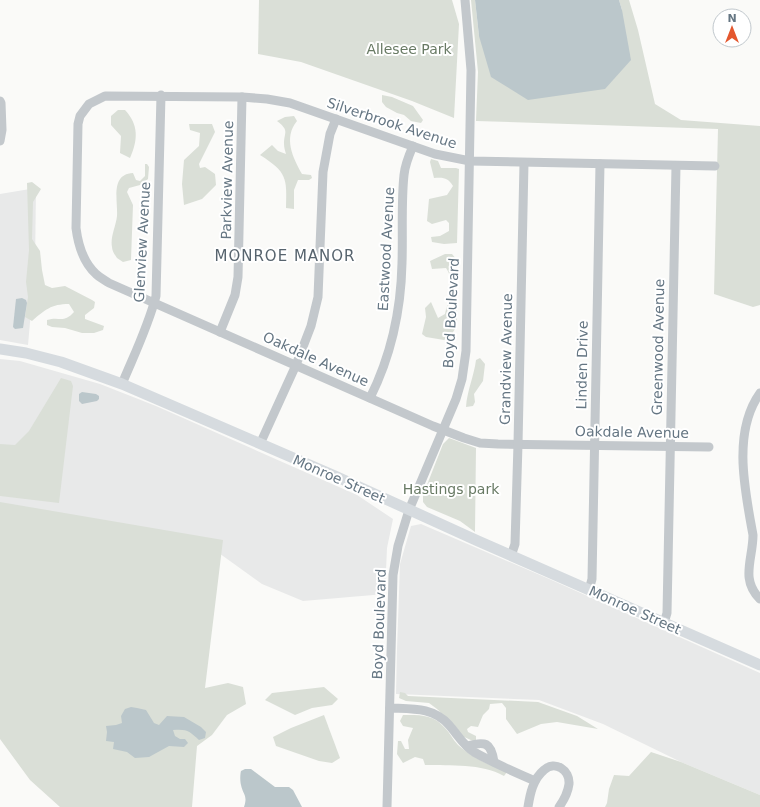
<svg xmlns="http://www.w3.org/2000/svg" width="760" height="807" font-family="'DejaVu Sans',sans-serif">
	<rect width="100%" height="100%" fill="#fafaf8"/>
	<!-- built -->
	<g fill="#e8e9e9">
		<polygon points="36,188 35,266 28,345 0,340 0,194"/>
		<polygon points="0,359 20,361 100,384 156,406 357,495 393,519 387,548 385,594 303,601 262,584 205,543 0,507"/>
		<polygon points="421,524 547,578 760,673 760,795 681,762 603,724 539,700 396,694 397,649 400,564 411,526"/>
	</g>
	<!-- green -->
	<g fill="#dadfd7">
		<polygon points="259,0 452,0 459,24 454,118 412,101 301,62 258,54"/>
		<polygon points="471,0 475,0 479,36 622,10 619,0 629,0 638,30 655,104 681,120 760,126 760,305 753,307 714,294 718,129 476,121 478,72"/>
		<polygon points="382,95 392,97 413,106 423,120 421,123 411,121 404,115 397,113 386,107 382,102"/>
		<path d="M118,110H125C139,125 138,140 130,158L120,153L121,136L111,125V116Z"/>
		<path d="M294,116L297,121C283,138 293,158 302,174L311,175L312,178L309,180H298L294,190V209L286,208C287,178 287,172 260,155L272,145L278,151L286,154C285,151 284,147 284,144C284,132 290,131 277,121L285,117Z"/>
		<polygon points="189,124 212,124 215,132 199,164 200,168 205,167 215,174 216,185 202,199 184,205 182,184 184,160 199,146 200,133 190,130"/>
		<path d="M431,159L438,161L441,168H456L459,169L457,243L444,244L432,242L431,237L440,236L449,231V223L446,220L432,224L427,221L429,199L447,195L453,186C448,178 444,177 434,178L430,162Z"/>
		<path d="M145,164H147L149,167L148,179L140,185L129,188L127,192L133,205L131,260L123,262L117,258C115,255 112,251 112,247C110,237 116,226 117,216C118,201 110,174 133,173L136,180L140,181L145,176Z"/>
		<path d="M32,182L41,189L33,202L32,239L40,251L42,270L45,285L52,288L65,286L92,300L95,302L94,308L85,315V319L104,326L103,330L94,333H82L65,328L52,327L47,325V320C60,316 63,324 74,312L69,304C51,304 45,310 32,321L25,317L28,297L26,282L29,250L27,183Z"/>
		<path d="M445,254H452L457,260V325L452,334L444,340L426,337L422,334L426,317L425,308L431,302L438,318L445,314C449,298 457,284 446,268L432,269L430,261Z"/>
		<path d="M480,358L485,364L483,381L474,394L475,402L473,406L466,407C467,391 474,376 476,360Z"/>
		<polygon points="61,378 71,381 73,386 59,503 0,496 0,444 15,445 29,431"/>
		<polygon points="449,438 476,448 475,532 460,521 427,507 423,502 423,495 443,444"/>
		<polygon points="0,502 223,540 205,688 228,683 243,687 246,704 227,715 212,735 197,746 192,807 60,807 30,780 0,739"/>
		<polygon points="324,687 338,699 332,705 312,708 295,715 265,700 272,693"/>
		<polygon points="400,692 405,693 408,696 538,702 577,716 598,729 557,722 541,724 517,734 506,719 506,708 502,703 490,704 489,709 483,715 478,727 471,726 467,729 468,732 476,736 476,740 473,741 462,736 457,728 437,709 429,703 406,701 399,698"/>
		<polygon points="324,715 340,758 332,763 319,761 276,746 273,737 291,728"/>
		<path d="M403,715C420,715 433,714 445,728C450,733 453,740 458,745C474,759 488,764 507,772L504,776C481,763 451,766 425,765L423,759L415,757L403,763L397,754L398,741H401L405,749H409L408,740L413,728L403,726L400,721Z"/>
		<polygon points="651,752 681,762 760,795 760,807 605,807 607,803 609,789 614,775 629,776"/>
	</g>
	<!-- water -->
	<g fill="#bbc7cb">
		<polygon points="475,0 619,0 622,10 631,60 605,89 528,100 491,77 479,36"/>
		<polygon points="22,298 26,300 27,303 23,328 15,329 13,327 16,299"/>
		<polygon points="82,392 96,394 99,396 99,399 97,401 82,404 79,401 79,394"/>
		<path d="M131,707L137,708L146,710L154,723L159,725L167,716L184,717L201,727L206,732L205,738L199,740C189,731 188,729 173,730L175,736L180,739H185L188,743L184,747L169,746L149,757L135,758L127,752L113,749L114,742L106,741L107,732L106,726L116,725L122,723L121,716L125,709Z"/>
		<path d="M245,769H251L275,787H289L293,790L302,807H244C248,795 243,795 241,785C240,781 240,775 241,771Z"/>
	</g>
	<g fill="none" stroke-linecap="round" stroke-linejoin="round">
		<!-- minor -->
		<g stroke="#c3c8cc" stroke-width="9">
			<polyline points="0,101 1,103 2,130 0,141"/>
			<polyline points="220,332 235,295 238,277 242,97"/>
			<path d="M122,384C134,355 148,327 156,296L161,95"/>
			<path d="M760,393C732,432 745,491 753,535C753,559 740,579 760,599"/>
			<path d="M370,398C391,356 401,310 402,263C403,235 401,203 404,175C405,165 409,155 413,146"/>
			<polyline points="260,444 296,365 311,326 318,297 323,172 330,134 336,119"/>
			<path d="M709,447L498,444L480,443L464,438L433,426L109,283C105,280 100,278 96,274C84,263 78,244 76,228L78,124L80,116L89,104L105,96L242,97L267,99L290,103L435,154L470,161L715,166"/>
			<polyline points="511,556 515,544 518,444 524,163"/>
			<polyline points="589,590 592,579 600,164"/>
			<polyline points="664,623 667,613 676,166"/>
			<path d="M390,708C412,709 433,707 449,725C458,735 463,745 474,752C493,763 515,772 535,781"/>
			<path d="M467,746C485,741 491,742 494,762"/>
			<polyline points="387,807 393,575 398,546 409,510 456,399 462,379 466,351 471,70 465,0"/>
			<path d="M528,807C530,794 533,779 544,770C555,760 570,770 569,784C568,792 564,800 559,807"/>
		</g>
		<!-- major -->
		<polyline stroke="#d6dbdf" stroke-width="11" points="0,349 26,353 61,362 122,384 335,476 478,541 760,665"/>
	</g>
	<g text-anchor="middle" stroke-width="4" stroke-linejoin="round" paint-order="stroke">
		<!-- park labels -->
		<g font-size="14" fill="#687a64" stroke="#fff">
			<text x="409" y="54">Allesee Park</text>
			<text x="451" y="494">Hastings park</text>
		</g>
		<!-- street labels -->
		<g font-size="14" fill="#657683" stroke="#fff">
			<text transform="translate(392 123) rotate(18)" y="5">Silverbrook Avenue</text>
			<text transform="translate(227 180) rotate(-89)" y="5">Parkview Avenue</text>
			<text transform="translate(142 242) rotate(-87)" y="5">Glenview Avenue</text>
			<text transform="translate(386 249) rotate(-87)" y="5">Eastwood Avenue</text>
			<text transform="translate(451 313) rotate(-87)" y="5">Boyd Boulevard</text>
			<text transform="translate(658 347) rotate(-89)" y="5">Greenwood Avenue</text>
			<text transform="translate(316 359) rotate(24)" y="5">Oakdale Avenue</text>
			<text transform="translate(506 359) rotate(-89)" y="5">Grandview Avenue</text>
			<text transform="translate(582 365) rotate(-89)" y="5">Linden Drive</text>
			<text transform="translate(632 432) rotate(1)" y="5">Oakdale Avenue</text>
			<text transform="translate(339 479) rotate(24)" y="5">Monroe Street</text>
			<text transform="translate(635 610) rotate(24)" y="5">Monroe Street</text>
			<text transform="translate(379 624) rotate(-88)" y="5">Boyd Boulevard</text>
		</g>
		<!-- neighbourhood labels -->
		<g font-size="15" letter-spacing="1" fill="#57646e" stroke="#fff">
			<text x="285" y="261">MONROE MANOR</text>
		</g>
	</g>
	<!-- north arrow -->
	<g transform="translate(732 28)"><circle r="19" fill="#ffffff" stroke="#c1c8cd"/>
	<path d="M0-3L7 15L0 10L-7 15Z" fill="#e4572e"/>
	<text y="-6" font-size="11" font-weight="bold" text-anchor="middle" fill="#657683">N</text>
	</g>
</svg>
